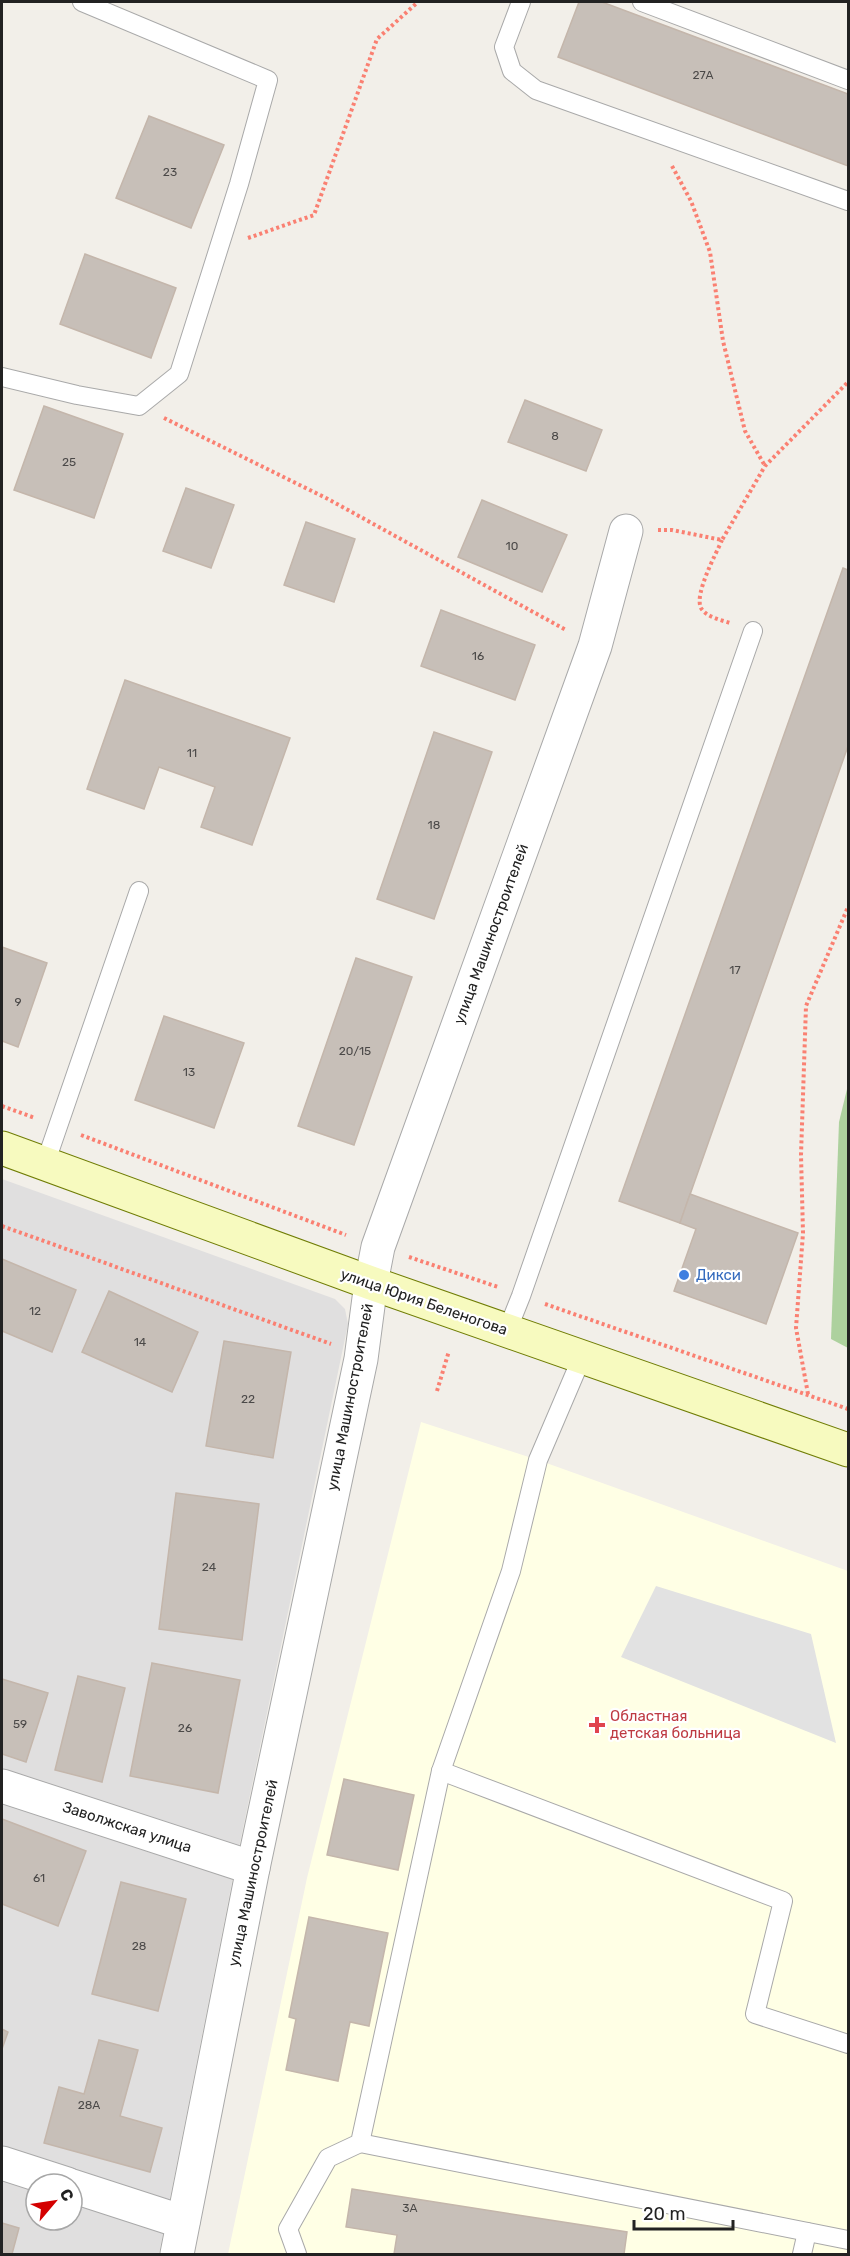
<svg xmlns="http://www.w3.org/2000/svg" width="850" height="2256" font-family="Rubik,sans-serif">
	<rect width="100%" height="100%" fill="#f2efe9"/>
	<!-- residential -->
	<path fill="#e0dfdf" fill-rule="evenodd" d="M2,1179L335,1299L345,1309L348,1324L236,1862L159,2254H2ZM36,2184H72V2220H36Z"/>
	<!-- education -->
	<polygon fill="#ffffe5" points="421,1422 538,1460 848,1571 848,2254 228,2254 307,1878"/>
	<!-- forest -->
	<polygon fill="#add19e" points="848,1085 848,1348 831,1339 839,1122"/>
	<!-- parking -->
	<polygon fill="#e2e2e2" points="656,1586 811,1634 836,1743 621,1657"/>
	<!-- building -->
	<g fill="#c7bfb8" stroke="#c4b6ab" stroke-width="1.5">
		<polygon points="579,2 602,2 848,94 848,166 558,57"/>
		<polygon points="149,116 224,145 191,228 116,198"/>
		<polygon points="85,254 176,288 151,358 60,324"/>
		<polygon points="525,400 602,430 586,471 508,442"/>
		<polygon points="44,406 123,434 94,518 14,490"/>
		<polygon points="186,488 234,505 211,568 163,551"/>
		<polygon points="482,500 567,535 542,592 458,557"/>
		<polygon points="306,522 355,539 334,602 284,585"/>
		<polygon points="843,568 848,570 848,746 680,1223 619,1201"/>
		<polygon points="441,610 535,645 515,700 421,666"/>
		<polygon points="125,680 290,738 252,845 201,827 215,787 159,767 144,809 87,789"/>
		<polygon points="434,732 492,752 434,919 377,899"/>
		<polygon points="2,947 47,963 18,1047 2,1041"/>
		<polygon points="356,958 412,977 354,1145 298,1126"/>
		<polygon points="164,1016 244,1043 214,1128 135,1100"/>
		<polygon points="690,1194 798,1233 766,1324 674,1291 696,1229 680,1223"/>
		<polygon points="2,1259 76,1290 52,1352 2,1331"/>
		<polygon points="109,1291 198,1332 172,1392 82,1352"/>
		<polygon points="224,1341 291,1352 273,1458 206,1446"/>
		<polygon points="176,1493 259,1504 242,1640 159,1629"/>
		<polygon points="152,1663 240,1680 218,1793 130,1776"/>
		<polygon points="78,1676 125,1688 102,1782 55,1770"/>
		<polygon points="2,1679 48,1693 26,1762 2,1754"/>
		<polygon points="344,1779 414,1795 398,1870 327,1855"/>
		<polygon points="2,1819 86,1851 58,1926 2,1904"/>
		<polygon points="121,1882 186,1899 158,2011 92,1994"/>
		<polygon points="309,1917 388,1933 369,2026 350,2022 338,2081 286,2070 296,2019 289,2017"/>
		<polygon points="2,2029 8,2032 2,2049"/>
		<polygon points="99,2040 138,2050 120,2116 162,2128 150,2172 44,2143 59,2087 84,2094"/>
		<polygon points="352,2189 627,2232 624,2254 394,2254 397,2235 346,2227"/>
		<polygon points="2,2223 19,2228 12,2254 2,2254"/>
	</g>
	<g fill="none" stroke-linecap="round" stroke-linejoin="round">
		<defs>
			<g id="service">
				<polyline points="521,2 504,47 512,71 536,90 848,201"/>
				<polyline points="642,2 848,80"/>
				<polyline points="2,377 77,395 139,406 179,374 239,184 268,80 82,2"/>
				<polyline points="45,1164 139,891"/>
				<polyline points="507,1331 521,1296 753,631"/>
				<polyline points="441,1771 783,1901 755,2014 848,2044"/>
				<polyline points="360,2143 848,2240"/>
				<polyline points="297,2254 288,2229 328,2158 360,2143 441,1771 511,1571 538,1460 582,1357"/>
				<polyline points="802,2254 807,2232"/>
			</g>
			<g id="minor">
				<polyline points="371,1283 378,1247 595,646 626,531"/>
				<polyline points="2,1786 253,1868"/>
				<polyline points="2,2163 67,2184"/>
				<polyline points="72,2186 183,2222"/>
			</g>
			<polyline id="tertiary" points="177,2254 253,1868 361,1359 371,1283"/>
			<polyline id="secondary" points="2,1148 371,1283 848,1450"/>
		</defs>
		<!-- service casing -->
		<use href="#service" stroke="#a9a9a9" stroke-width="20"/>
		<!-- minor casing -->
		<use href="#minor" stroke="#a9a9a9" stroke-width="35"/>
		<!-- tertiary casing -->
		<use href="#tertiary" stroke="#a9a9a9" stroke-width="35"/>
		<!-- secondary casing -->
		<use href="#secondary" stroke="#707d05" stroke-width="35"/>
		<!-- path -->
		<g stroke="#fa8072" stroke-width="4" stroke-dasharray="3 3" stroke-linecap="butt">
			<polyline points="672,166 691,201 710,252 723,341 745,431 765,466"/>
			<polyline points="248,238 314,215 377,39 418,2"/>
			<polyline points="164,418 328,499 566,630"/>
			<polyline points="658,530 672,530 722,540 765,466 848,382"/>
			<path d="M722,540C716,554 694,594 701,608C706,617 721,620 730,623"/>
			<polyline points="2,1106 35,1118"/>
			<polyline points="81,1135 346,1235"/>
			<polyline points="2,1226 331,1344"/>
			<polyline points="409,1257 498,1287"/>
			<polyline points="545,1304 848,1409"/>
			<polyline points="437,1391 449,1351"/>
			<polyline points="808,1394 796,1328 803,1233 801,1155 806,1006 848,907"/>
		</g>
		<!-- service -->
		<use href="#service" stroke="#fff" stroke-width="18"/>
		<!-- minor -->
		<use href="#minor" stroke="#fff" stroke-width="33"/>
		<!-- tertiary -->
		<use href="#tertiary" stroke="#fff" stroke-width="33"/>
		<!-- secondary -->
		<use href="#secondary" stroke="#f7fabf" stroke-width="33"/>
	</g>
	<!-- markers -->
	<circle fill="#3f7fe0" stroke="#fff" stroke-width="2" cx="684" cy="1275" r="6"/>
	<path fill="#e0444e" stroke="#fff" stroke-width="2" d="M594 1716h6v6h6v6h-6v6h-6v-6h-6v-6h6z"/>
	<g text-anchor="middle" stroke-width="4.5" stroke-linejoin="round" paint-order="stroke">
		<!-- number labels -->
		<g font-size="12" fill="#4b4948">
			<text x="703" y="79">27А</text>
			<text x="170" y="176">23</text>
			<text x="555" y="440">8</text>
			<text x="69" y="466">25</text>
			<text x="512" y="550">10</text>
			<text x="478" y="660">16</text>
			<text x="192" y="757">11</text>
			<text x="434" y="829">18</text>
			<text x="735" y="974">17</text>
			<text x="18" y="1006">9</text>
			<text x="355" y="1055">20/15</text>
			<text x="189" y="1076">13</text>
			<text x="35" y="1315">12</text>
			<text x="140" y="1346">14</text>
			<text x="248" y="1403">22</text>
			<text x="209" y="1571">24</text>
			<text x="20" y="1728">59</text>
			<text x="185" y="1732">26</text>
			<text x="39" y="1882">61</text>
			<text x="139" y="1950">28</text>
			<text x="89" y="2109">28А</text>
			<text x="410" y="2212">3А</text>
		</g>
		<!-- street labels -->
		<g font-size="15" fill="#222" stroke="#fff">
			<text transform="translate(491 934) rotate(-70)" y="5">улица Машиностроителей</text>
			<text transform="translate(424 1302) rotate(19)" y="5">улица Юрия Беленогова</text>
			<text transform="translate(350 1397) rotate(-79)" y="5">улица Машиностроителей</text>
			<text transform="translate(127 1827) rotate(18)" y="5">Заволжская улица</text>
			<text transform="translate(253 1873) rotate(-78)" y="5">улица Машиностроителей</text>
		</g>
		<!-- shop labels -->
		<g font-size="15" fill="#366cbe" stroke="#fff" text-anchor="start">
			<text x="696" y="1280">Дикси</text>
		</g>
		<!-- health labels -->
		<g font-size="15" fill="#be3a42" stroke="#fff" text-anchor="start">
			<text x="610" y="1721">Областная<tspan x="610" dy="17">детская больница</tspan></text>
		</g>
	</g>
	<!-- border -->
	<rect width="850" height="2256" fill="none" stroke="#222222" stroke-width="6"/>
	<!-- north arrow -->
	<g transform="translate(54 2202) rotate(61)"><circle r="28" fill="#ffffff" stroke="#a7a7a7" stroke-width="1.5"/>
	<path d="M0-4.5L10 22L0 15L-10 22Z" fill="#d40000"/>
	<text y="-9" font-size="16" font-weight="bold" text-anchor="middle" fill="#222222">С</text>
	</g>
	<!-- scale -->
	<path d="M634 2220v9h99v-9" fill="none" stroke="#222222" stroke-width="3"/>
	<text x="643" y="2220" font-size="18" fill="#222222" stroke="#ffffff" stroke-width="4.5" paint-order="stroke">20 m</text>
</svg>
